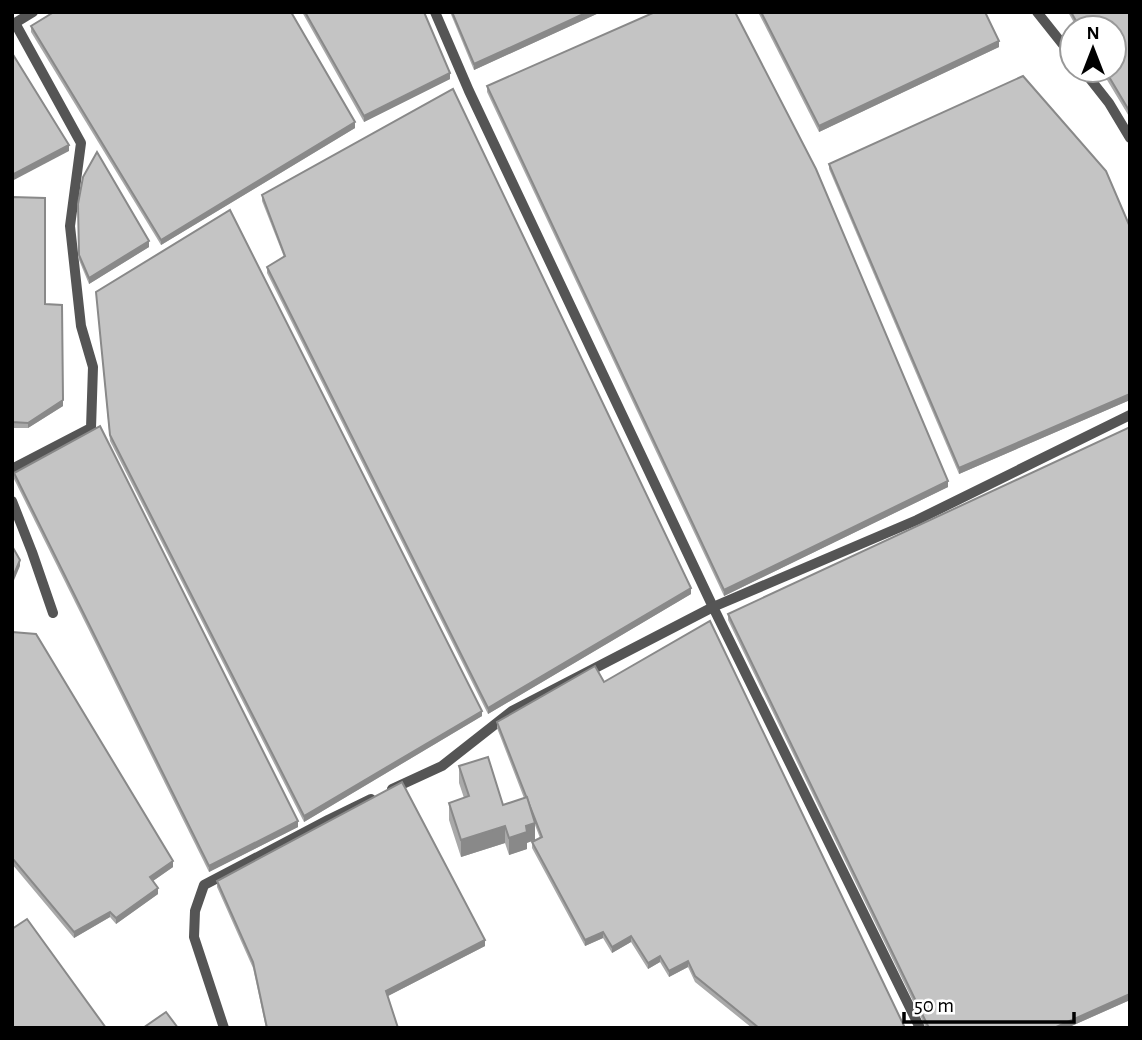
<svg xmlns="http://www.w3.org/2000/svg" width="1142" height="1040" font-family="'Alegreya Sans',sans-serif">
	<rect width="100%" height="100%" fill="#fff"/>
	<g fill="none" stroke-linecap="round" stroke-linejoin="round">
		<!-- service -->
		<g stroke="#555" stroke-width="10">
			<polyline points="435,12 469,91 713,607 920,1028"/>
			<polyline points="1037,12 1072,56"/>
			<polyline points="1083,70 1109,103 1130,138"/>
			<polyline points="12,469 91,428 93,367 81,326 70,226 81,143 15,23 33,12"/>
			<polyline points="12,501 32,552 53,613"/>
			<polyline points="392,789 442,766 512,711 713,607 917,520 1130,415"/>
			<polyline points="224,1028 194,937 195,911 204,885 328,820 371,799"/>
		</g>
	</g>
	<!-- wall -->
	<g fill="#a9a9a9">
		<polygon points="302,12 424,12 450,79 364,122"/>
		<polygon points="450,12 601,12 474,70"/>
		<polygon points="758,12 985,12 999,47 819,132"/>
		<polygon points="1068,12 1130,12 1130,118 1101,70 1114,70 1114,28 1077,28"/>
		<polygon points="31,26 355,128 161,245 31,32"/>
		<polygon points="487,86 948,487 724,596 487,92"/>
		<polygon points="829,164 1130,227 1130,400 959,474 829,169"/>
		<polygon points="262,195 691,594 488,714 267,273 267,267 284,257 262,201"/>
		<polygon points="12,197 45,304 63,406 28,428 12,428"/>
		<polygon points="78,204 149,247 89,284 79,260"/>
		<polygon points="96,292 482,716 304,822 110,441"/>
		<polygon points="14,473 298,827 209,872 14,479"/>
		<polygon points="728,614 1130,1000 1067,1028 926,1028 728,620"/>
		<polygon points="12,632 173,867 153,881 158,894 116,924 110,917 74,938 12,864"/>
		<polygon points="604,682 905,1028 752,1028 695,982 688,967 669,977 660,962 648,969 631,942 612,953 603,938 585,946 532,848 532,842 540,838 535,825 527,843 527,849 509,855 505,843 461,857 449,820 449,803 464,798 459,783 459,766 503,805 524,798 497,728 497,722"/>
		<polygon points="217,881 485,946 388,996 398,1028 266,1028 253,968 217,887"/>
	</g>
	<!-- shaded-wall -->
	<g fill="#898989">
		<polygon points="588,12 601,12 474,70 474,64"/>
		<polygon points="999,41 999,47 819,132 819,126"/>
		<polygon points="450,73 450,79 364,122 364,116"/>
		<polygon points="355,122 355,128 161,245 161,240"/>
		<polygon points="69,145 69,151 12,181 12,175"/>
		<polygon points="149,241 149,247 89,284 89,278"/>
		<polygon points="1130,394 1130,400 959,474 959,468"/>
		<polygon points="63,400 63,406 28,428 28,423"/>
		<polygon points="948,481 948,487 724,596 724,590"/>
		<polygon points="20,560 20,566 12,585 12,579"/>
		<polygon points="691,588 691,594 488,714 488,708"/>
		<polygon points="482,711 482,716 304,822 304,816"/>
		<polygon points="298,821 298,827 209,872 209,866"/>
		<polygon points="535,823 535,840 527,843 527,849 509,855 509,838 526,826"/>
		<polygon points="505,826 505,843 461,857 461,840"/>
		<polygon points="173,861 173,867 150,883 150,877"/>
		<polygon points="158,888 158,894 116,924 116,918"/>
		<polygon points="110,912 110,917 74,938 74,932"/>
		<polygon points="603,932 603,938 585,946 585,940"/>
		<polygon points="631,936 631,942 612,953 612,947"/>
		<polygon points="485,940 485,946 386,997 386,991"/>
		<polygon points="660,956 660,962 648,969 648,963"/>
		<polygon points="688,961 688,967 669,977 669,971"/>
		<polygon points="1130,994 1130,1000 1067,1028 1054,1028"/>
	</g>
	<!-- building -->
	<g fill="#c4c4c4" stroke="#898989" stroke-width="2">
		<polygon points="54,12 291,12 355,122 161,240 31,26"/>
		<polygon points="305,12 424,12 450,73 364,116"/>
		<polygon points="452,12 588,12 474,64"/>
		<polygon points="655,12 735,12 816,169 948,481 724,590 487,86"/>
		<polygon points="761,12 985,12 999,41 819,126"/>
		<polygon points="1071,12 1130,12 1130,112 1105,70 1114,70 1114,28 1080,28"/>
		<polygon points="12,53 69,145 12,175"/>
		<polygon points="1023,76 1106,171 1130,227 1130,394 959,468 829,164"/>
		<polygon points="453,89 691,588 488,708 267,267 285,256 262,195"/>
		<polygon points="97,152 149,241 89,278 79,255 78,204 83,177"/>
		<polygon points="12,197 45,198 45,304 62,305 63,400 28,423 12,422"/>
		<polygon points="230,210 482,711 304,816 110,435 96,292"/>
		<polygon points="100,426 298,821 209,866 14,473"/>
		<polygon points="1130,427 1130,994 1054,1028 929,1028 728,614"/>
		<polygon points="12,546 20,560 12,579"/>
		<polygon points="710,621 905,1028 759,1028 695,976 688,961 669,971 660,956 648,963 631,936 612,947 603,932 585,940 532,842 542,837 497,722 595,666 604,682"/>
		<polygon points="12,632 36,634 173,861 150,877 158,888 116,918 110,912 74,932 12,858"/>
		<polygon points="488,757 503,805 527,797 535,823 526,826 527,832 509,838 505,826 461,840 449,803 469,796 459,766"/>
		<polygon points="402,782 485,940 386,991 398,1028 267,1028 253,962 217,881"/>
		<polygon points="27,919 106,1028 12,1028 12,929"/>
		<polygon points="166,1012 178,1028 143,1028"/>
	</g>
	<!-- border -->
	<rect width="1142" height="1040" fill="none" stroke="#000000" stroke-width="28"/>
	<!-- north arrow -->
	<g transform="translate(1093 49)"><circle r="33" fill="#ffffff" stroke="#999999" stroke-width="2"/>
	<path d="M0-5L12 26L0 18L-12 26Z" fill="#000000"/>
	<text y="-10" font-size="19" font-weight="bold" text-anchor="middle" fill="#000000">N</text>
	</g>
	<!-- scale -->
	<path d="M904 1012v10h170v-10" fill="none" stroke="#000000" stroke-width="3.5"/>
	<text x="914" y="1012" font-size="21" fill="#000000" stroke="#ffffff" stroke-width="5" paint-order="stroke">50 m</text>
</svg>
